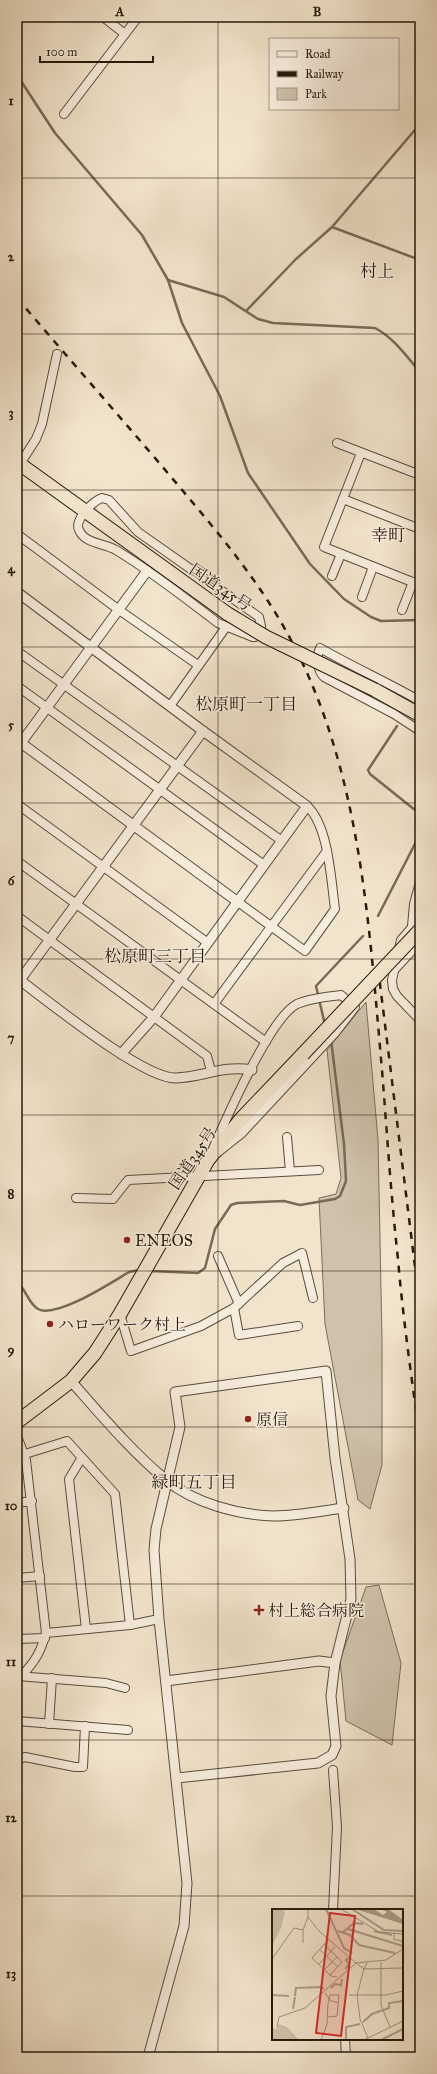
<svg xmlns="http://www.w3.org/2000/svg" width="437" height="2074" font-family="'IM FELL Great Primer','Noto Serif JP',serif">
	<rect width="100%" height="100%" fill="#f2e4cc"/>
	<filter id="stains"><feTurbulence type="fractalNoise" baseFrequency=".005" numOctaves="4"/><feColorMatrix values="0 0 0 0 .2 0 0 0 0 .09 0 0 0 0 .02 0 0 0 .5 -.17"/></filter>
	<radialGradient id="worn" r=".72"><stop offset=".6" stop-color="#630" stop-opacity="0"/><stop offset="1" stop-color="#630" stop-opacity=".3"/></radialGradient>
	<!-- green -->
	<g fill="#cfc2ac" stroke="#7a6e5c">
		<polygon points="366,1002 378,1140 382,1339 382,1465 370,1509 358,1500 325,1324 319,1198 336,1194 341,1178 327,1050"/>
		<polygon points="379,1585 401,1663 392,1745 346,1721 340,1660 366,1587"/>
	</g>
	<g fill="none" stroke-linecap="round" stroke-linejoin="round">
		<!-- stream -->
		<g stroke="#776a59" stroke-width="2.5">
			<polyline points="17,75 55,133 142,235 168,280 182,323 220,396 248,473 310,564 344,599 371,617 381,621 420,620"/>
			<polyline points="332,227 420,260"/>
			<path d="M168,280L224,297L258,319L273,323L375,328C394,338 406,356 420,372"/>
			<polyline points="246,311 296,259 332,227 420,124"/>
			<polyline points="397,726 368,770 370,774 420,814"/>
			<polyline points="378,916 420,834"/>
			<polyline points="325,1025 316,986 363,936"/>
			<polyline points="150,1271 198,1273 205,1268 215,1229 231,1205 237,1203 284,1201 300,1205 335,1199 340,1196 346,1181 344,1144 331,1040"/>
			<path d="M17,1282C26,1289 28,1303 38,1309C56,1319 112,1282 129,1272L139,1270"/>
		</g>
		<defs>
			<g id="minor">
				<polyline points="103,17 125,34"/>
				<polyline points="64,114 138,17"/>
				<polyline points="17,330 17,336"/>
				<polyline points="337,443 420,475"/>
				<polyline points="361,453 324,547 420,585"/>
				<polyline points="20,464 36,439 42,424 57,354"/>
				<path d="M102,498L109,500L138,532L259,617L261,626L255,637H253L218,623C185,598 151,571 116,550C104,543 85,544 79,530C74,520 93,501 102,498Z"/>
				<polyline points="343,499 420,529"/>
				<polyline points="17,534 119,610 198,665"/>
				<polyline points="332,576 341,554"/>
				<polyline points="362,597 373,567"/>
				<polyline points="402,610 413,582"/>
				<polyline points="17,651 282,841"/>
				<polyline points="17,686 264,865"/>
				<path d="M420,701C387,682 353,667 320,648C316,657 317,670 324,677L394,714L420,731"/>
				<polyline points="170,706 226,627"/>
				<polyline points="17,804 208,943"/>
				<polyline points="17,861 266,1042"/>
				<path d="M238,902L305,951L335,909C331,881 329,826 307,806"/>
				<polyline points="17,916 207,1056 211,1071"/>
				<polyline points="420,918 401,940 392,980 393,989 397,996 420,1020"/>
				<polyline points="412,926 414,904 420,882"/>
				<polyline points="395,969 420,942"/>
				<path d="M341,995L355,1007L335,1033L242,1133L208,1160C222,1128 269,1018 297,1004C310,998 326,997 341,995Z"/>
				<polyline points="214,1004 327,851"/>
				<polyline points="287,1137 290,1171"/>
				<polyline points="76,1198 113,1199 128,1180 319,1170"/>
				<polyline points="218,1256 239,1304"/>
				<polyline points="234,1308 239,1335 298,1326"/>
				<polyline points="120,1314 131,1351 201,1326 234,1308 283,1263 302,1253 313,1298"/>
				<polyline points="17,1436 26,1460 46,1633 130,1625 159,1619"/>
				<polyline points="25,1454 67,1441 115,1494 130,1625"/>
				<polyline points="81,1459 69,1479 86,1629"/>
				<polyline points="17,1503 32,1501"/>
				<polyline points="17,1578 40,1576"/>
				<polyline points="17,1639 45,1638"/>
				<path d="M22,1675C35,1662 41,1651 46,1633"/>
				<polyline points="17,1676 106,1683 125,1688"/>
				<polyline points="17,1721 128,1730"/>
				<polyline points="49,1724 52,1678"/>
				<polyline points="17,1760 25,1757 75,1767 83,1767 85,1726"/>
				<polyline points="333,1910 337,1827 333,1770"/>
				<polyline points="345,2039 346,2057"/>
			</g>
			<g id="tertiary">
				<polyline points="17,592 203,731 307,806 154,1017 121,1054"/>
				<polyline points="17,740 238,902"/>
				<polyline points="18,747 147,571"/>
				<path d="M17,978C47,1000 143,1079 176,1078C203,1077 223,1065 252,1070"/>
				<polyline points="20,980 203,731"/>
				<path d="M71,1381C101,1415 131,1451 166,1480C194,1503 238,1515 274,1516C297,1516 321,1511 344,1508"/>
				<polyline points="166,1681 319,1661 335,1663"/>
				<polyline points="148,2057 184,1926 187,1883 159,1619 154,1550 156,1529 180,1427 175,1392 326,1371 335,1458 350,1559 351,1599 335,1663 331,1696 336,1746 332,1755 318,1763 177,1778"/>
			</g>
			<g id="trunk">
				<polyline points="17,462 228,614"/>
				<polyline points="375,690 420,715"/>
				<polyline points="17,1422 71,1381 95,1353 120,1314 208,1160 241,1119 303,1054"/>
			</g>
		</defs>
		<!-- minor casing -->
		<use href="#minor" stroke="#594c3d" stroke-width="10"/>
		<!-- tertiary casing -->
		<use href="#tertiary" stroke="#594c3d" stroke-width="11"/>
		<!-- trunk casing -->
		<use href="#trunk" stroke="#261a0d" stroke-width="15"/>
		<!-- minor -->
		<use href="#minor" stroke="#f7edde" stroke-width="8"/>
		<!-- tertiary -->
		<use href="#tertiary" stroke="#f7edde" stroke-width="9"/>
		<!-- trunk -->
		<use href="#trunk" stroke="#f2e4cc" stroke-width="13"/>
		<!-- rail -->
		<g stroke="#261a0d" stroke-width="2.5" stroke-dasharray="7 7" stroke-linecap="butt">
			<path d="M17,298C65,354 113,409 161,465C208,521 258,577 292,642C361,773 369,925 382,1070C387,1133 391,1196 398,1259C403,1319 412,1380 420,1440"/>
			<polyline points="378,968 420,1307"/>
		</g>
		<defs>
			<g id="trunk-bridge">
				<polyline points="228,614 266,637 375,690"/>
				<polyline points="303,1054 420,930"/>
			</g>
		</defs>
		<!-- trunk-bridge casing -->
		<use href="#trunk-bridge" stroke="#261a0d" stroke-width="15" stroke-linecap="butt"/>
		<!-- trunk-bridge -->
		<use href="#trunk-bridge" stroke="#f2e4cc" stroke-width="13"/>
	</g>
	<!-- grid -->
	<path fill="none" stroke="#261a0d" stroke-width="1" stroke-opacity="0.55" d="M218,17V2057M17,178H420M17,334H420M17,490H420M17,647H420M17,803H420M17,959H420M17,1115H420M17,1271H420M17,1427H420M17,1584H420M17,1740H420M17,1896H420"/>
	<!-- markers -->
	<g fill="#8f2418" stroke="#f7edde" stroke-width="1.5">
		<circle cx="127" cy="1240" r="4"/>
		<circle cx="50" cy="1324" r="4"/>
		<circle cx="248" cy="1419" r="4"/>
		<path d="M257 1604h4v4h4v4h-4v4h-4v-4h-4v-4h4z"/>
	</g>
	<g text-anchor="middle" stroke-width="3" stroke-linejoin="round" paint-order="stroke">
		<!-- street labels -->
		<g font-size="16" fill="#261a0d" stroke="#f7edde">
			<text transform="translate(221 587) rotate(34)" y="6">国道345号</text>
			<text transform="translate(192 1158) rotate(-56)" y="6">国道345号</text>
		</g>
		<!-- poi labels -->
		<g font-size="16" fill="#261a0d" stroke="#f7edde" text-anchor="start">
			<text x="135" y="1246">ENEOS</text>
			<text x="58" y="1330">ハローワーク村上</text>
			<text x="256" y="1425">原信</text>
			<text x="268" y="1616">村上総合病院</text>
		</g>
		<!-- neighbourhood labels -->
		<g font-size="17" fill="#261a0d" stroke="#f7edde">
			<text x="377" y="277">村上</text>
			<text x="388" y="541">幸町</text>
			<text x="246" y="710">松原町一丁目</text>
			<text x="155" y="962">松原町三丁目</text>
			<text x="194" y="1488">緑町五丁目</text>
		</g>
	</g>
	<!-- overview -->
	<g transform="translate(272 1909)">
		<rect width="131" height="131" fill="#f2e4cc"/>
		<path d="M0,0H9L13,3L9,19L0,37ZM7,115L15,118L27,131H0V119L4,120Z" fill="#cfc2ac"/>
		<path d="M83,0H102L111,6L115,3L109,0H116L131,11V15Z" fill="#ad9f8b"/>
		<path fill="none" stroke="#ad9f8b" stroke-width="2" d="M54,0L72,39L80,44M80,0L112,21L131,22M76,20L131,37M66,22L78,26L87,36L123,44M102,22L120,26M70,24L82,14L91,15M73,60L77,55L74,51L76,49M59,79L63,75L69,76L70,70M0,86L17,87M23,87L24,79L49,78L52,80M21,100L23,88M91,113L100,105L117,99V94L131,92M74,131V118L88,115M109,131L131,120"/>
		<path fill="none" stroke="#a09380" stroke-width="1" d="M69,0L107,23L131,25M122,25V31H128L131,35M56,31L40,49L59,67L65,68M31,34V21M52,35L70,53L58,66M47,40L66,58M0,50L22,19L31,21L36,8M109,53V96L118,118M84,54L92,60L95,54M84,54L114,51L131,40M47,55L63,38M52,61L65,48M53,84L59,92L67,94M77,86H85L92,60L131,59M5,118L7,108L33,99L84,54L47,22L36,8V0M96,129L88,110L85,86H114L131,82M49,131L55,115L56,95L58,86H67L65,107L56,108M92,131L131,112"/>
		<path fill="#d62828" fill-opacity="0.15" stroke="#d62828" stroke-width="2" d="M58,4L83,7L69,127L44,124Z"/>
		<rect width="131" height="131" fill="none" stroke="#261a0d" stroke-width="2"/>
	</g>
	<!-- margin -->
	<rect width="437" height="2074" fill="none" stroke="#f2e4cc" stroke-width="44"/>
	<!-- legend -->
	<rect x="269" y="38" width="130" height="72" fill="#f7edde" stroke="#a3998a"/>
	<rect x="277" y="51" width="20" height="6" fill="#f7edde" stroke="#a3998a"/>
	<text x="305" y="58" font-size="12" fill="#261a0d">Road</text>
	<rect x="277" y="71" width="20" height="6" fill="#261a0d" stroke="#a3998a"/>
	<text x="305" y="78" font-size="12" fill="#261a0d">Railway</text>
	<rect x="277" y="88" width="20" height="12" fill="#cfc2ac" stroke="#a3998a"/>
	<text x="305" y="98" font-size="12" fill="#261a0d">Park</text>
	<!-- scale -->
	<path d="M40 56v6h113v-6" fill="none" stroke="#261a0d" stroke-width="2"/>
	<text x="46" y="56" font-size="12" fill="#261a0d" stroke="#f7edde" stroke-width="3" paint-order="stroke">100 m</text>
	<rect x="22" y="22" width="393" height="2030" fill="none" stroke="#261a0d" stroke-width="1.5"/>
	<g font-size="13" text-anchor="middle" font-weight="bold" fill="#261a0d">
		<text x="120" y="16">A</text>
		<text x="317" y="16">B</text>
		<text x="11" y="105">1</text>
		<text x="11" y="261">2</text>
		<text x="11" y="417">3</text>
		<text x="11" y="573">4</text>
		<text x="11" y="729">5</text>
		<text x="11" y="885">6</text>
		<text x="11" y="1042">7</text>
		<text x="11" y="1198">8</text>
		<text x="11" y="1354">9</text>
		<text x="11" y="1510">10</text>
		<text x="11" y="1666">11</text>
		<text x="11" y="1822">12</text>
		<text x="11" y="1978">13</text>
	</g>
	<rect width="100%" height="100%" filter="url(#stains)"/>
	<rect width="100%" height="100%" fill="url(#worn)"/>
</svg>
